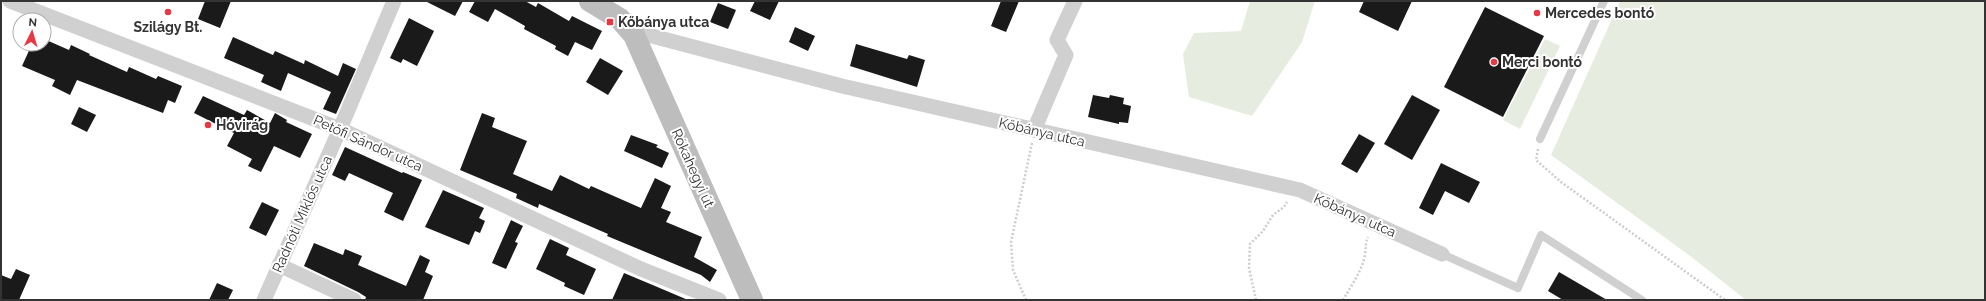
<svg xmlns="http://www.w3.org/2000/svg" width="1986" height="301" font-family="Raleway,sans-serif">
	<rect width="100%" height="100%" fill="#fff"/>
	<!-- green -->
	<g fill="#e6ecdf">
		<polygon points="1250,1 1315,1 1302,42 1252,116 1189,97 1183,54 1194,33 1241,31"/>
		<polygon points="1620,1 1985,1 1985,300 1746,300 1689,255 1551,155"/>
		<polygon points="1545,39 1560,46 1520,129 1503,120"/>
	</g>
	<!-- building -->
	<g fill="#1a1a1a">
		<polygon points="205,1 231,1 220,28 198,19"/>
		<polygon points="425,1 463,1 455,16"/>
		<polygon points="475,1 525,1 536,7 538,3 569,21 572,16 602,31 592,50 575,42 568,56 555,49 556,46 524,29 525,26 495,9 488,22 469,12"/>
		<polygon points="755,1 779,1 770,20 750,11"/>
		<polygon points="1001,1 1019,1 1006,32 991,26"/>
		<polygon points="1364,1 1412,1 1398,31 1359,12"/>
		<polygon points="718,3 736,10 728,29 710,22"/>
		<polygon points="1485,7 1544,36 1503,117 1444,87"/>
		<polygon points="409,18 434,31 417,66 403,59 401,63 390,58"/>
		<polygon points="795,27 815,36 808,51 789,42"/>
		<polygon points="233,37 273,55 275,51 304,64 305,60 338,76 343,63 356,69 336,114 323,109 331,92 288,73 281,91 261,82 264,75 224,58"/>
		<polygon points="44,39 69,50 71,45 90,54 89,55 127,72 129,67 156,79 158,76 182,86 175,103 168,100 163,113 77,80 70,95 52,86 55,80 22,66 32,44 44,44"/>
		<polygon points="856,44 907,59 909,55 925,60 917,87 850,66"/>
		<polygon points="600,58 623,71 608,95 586,82"/>
		<polygon points="1093,95 1109,98 1110,95 1124,98 1123,104 1131,106 1128,123 1119,122 1119,124 1088,117"/>
		<polygon points="1412,95 1440,110 1412,160 1384,144"/>
		<polygon points="203,96 244,115 247,110 270,123 275,113 287,120 286,122 312,134 300,158 274,146 261,172 248,166 252,159 227,146 234,133 194,113"/>
		<polygon points="79,107 96,115 87,132 71,124"/>
		<polygon points="482,113 495,118 492,127 527,141 513,174 552,191 560,175 589,189 591,186 641,208 655,178 671,186 661,208 671,212 666,222 702,237 694,257 717,270 710,282 701,275 607,236 608,234 539,204 538,208 516,198 517,194 460,170"/>
		<polygon points="1359,134 1375,143 1357,173 1341,164"/>
		<polygon points="631,135 658,145 656,147 669,153 662,168 624,151"/>
		<polygon points="345,147 402,173 403,172 422,180 403,221 384,212 393,193 349,173 345,181 332,175"/>
		<polygon points="1441,163 1480,182 1469,203 1445,191 1433,215 1419,208"/>
		<polygon points="443,190 484,208 479,218 485,221 480,233 475,231 469,245 425,227"/>
		<polygon points="262,202 279,210 266,236 249,228"/>
		<polygon points="511,220 523,226 515,242 518,243 506,269 492,263"/>
		<polygon points="550,239 569,248 566,255 596,269 584,295 564,286 565,283 536,269"/>
		<polygon points="314,243 343,255 345,249 362,256 358,265 406,286 420,255 430,260 425,272 433,276 423,300 365,300 366,297 358,292 304,266"/>
		<polygon points="16,269 30,275 19,300 1,300 1,275 11,279"/>
		<polygon points="1559,272 1607,300 1563,300 1548,291"/>
		<polygon points="624,273 655,286 688,300 612,300"/>
		<polygon points="217,283 233,290 228,300 209,300"/>
	</g>
	<g fill="none" stroke-linecap="round" stroke-linejoin="round">
		<!-- path -->
		<g stroke="#cdcdcd" stroke-width="2.5" stroke-dasharray="2 2" stroke-linecap="butt">
			<polyline points="1538,149 1536,160 1561,182 1725,300"/>
			<polyline points="1026,300 1013,270 1011,242 1032,143"/>
			<polyline points="1256,300 1249,268 1250,244 1263,231 1273,215 1284,207 1287,202"/>
			<path d="M1343,300C1351,286 1362,271 1365,255C1366,248 1365,243 1368,237"/>
		</g>
		<!-- lane -->
		<g stroke="#d0d0d0" stroke-width="8">
			<polyline points="1540,139 1604,1"/>
			<polyline points="1442,254 1518,288 1541,235 1642,300"/>
		</g>
		<!-- street -->
		<g stroke="#d0d0d0" stroke-width="15">
			<polyline points="10,1 340,129 641,269 719,300"/>
			<polyline points="634,35 652,36 842,86 1300,190 1442,254"/>
			<polyline points="1034,130 1066,55 1057,40 1075,1"/>
			<polyline points="279,265 354,300"/>
			<polyline points="264,300 340,129 394,1"/>
		</g>
		<!-- secondary -->
		<polyline stroke="#bdbdbd" stroke-width="22" points="590,1 620,19 634,35 752,300"/>
	</g>
	<!-- markers -->
	<g fill="#e63946" stroke="#fff" stroke-width="1.5">
		<circle cx="168" cy="12" r="4"/>
		<circle cx="1537" cy="13" r="4"/>
		<rect x="606" y="18" width="8" height="8" rx="2"/>
		<circle cx="1494" cy="62" r="4"/>
		<circle cx="208" cy="125" r="4"/>
	</g>
	<g text-anchor="middle" stroke-width="4" stroke-linejoin="round" paint-order="stroke">
		<!-- poi labels -->
		<g font-size="14" font-weight="bold" fill="#333" stroke="#fff" text-anchor="start">
			<text x="1545" y="18">Mercedes bontó</text>
			<text x="618" y="27">Kőbánya utca</text>
			<text x="168" y="32" text-anchor="middle">Szilágy Bt.</text>
			<text x="1502" y="67">Merci bontó</text>
			<text x="216" y="130">Hóvirág</text>
		</g>
		<!-- street labels -->
		<g font-size="14" fill="#333" stroke="#fff">
			<text transform="translate(1042 132) rotate(13)" y="5">Kőbánya utca</text>
			<text transform="translate(368 143) rotate(24)" y="5">Petőfi Sándor utca</text>
			<text transform="translate(693 168) rotate(66)" y="5">Rókahegyi út</text>
			<text transform="translate(302 214) rotate(-66)" y="5">Radnóti Miklós utca</text>
			<text transform="translate(1355 215) rotate(24)" y="5">Kőbánya utca</text>
		</g>
	</g>
	<!-- border -->
	<rect width="1986" height="301" fill="none" stroke="#333333" stroke-width="4"/>
	<!-- north arrow -->
	<g transform="translate(32 32) rotate(5)"><circle r="19" fill="#ffffff" stroke="#adadad"/>
	<path d="M0-3L7 15L0 10L-7 15Z" fill="#e63946"/>
	<text y="-6" font-size="11" font-weight="bold" text-anchor="middle" fill="#333333">N</text>
	</g>
</svg>
